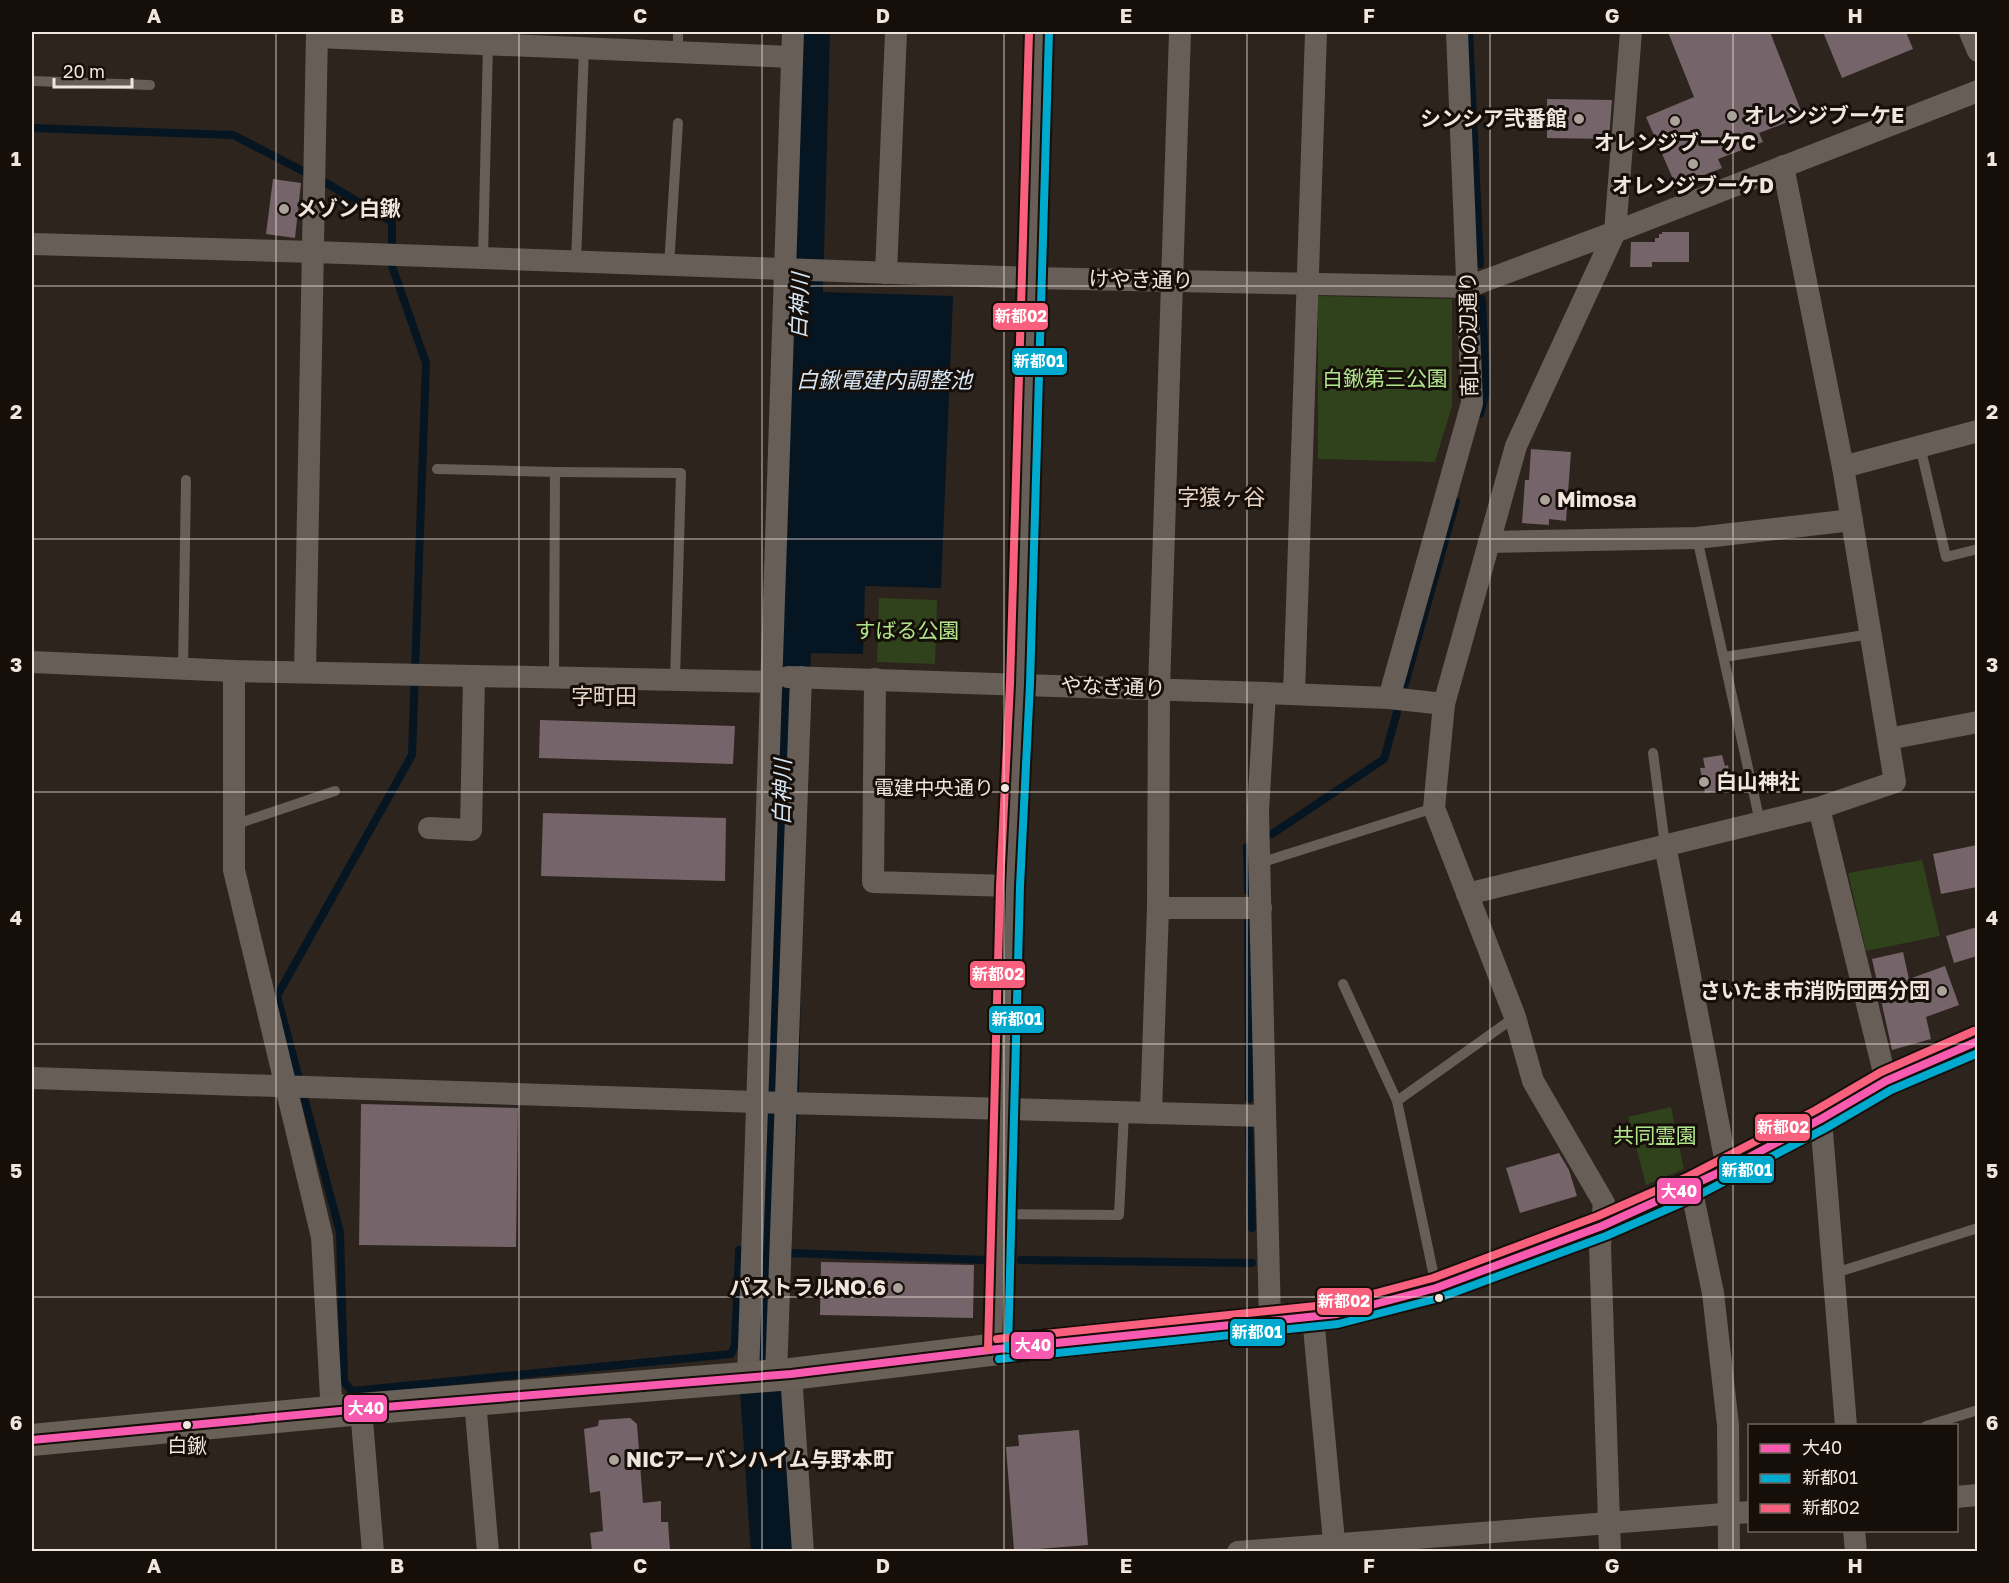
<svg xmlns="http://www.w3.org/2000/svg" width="2009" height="1583" font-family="'Golos Text','Noto Sans JP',sans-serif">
	<rect width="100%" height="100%" fill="#2c241d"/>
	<!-- green -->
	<g fill="#2f421c">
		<polygon points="1318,296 1452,299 1452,406 1435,462 1318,459"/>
		<polygon points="879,598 937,600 935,664 877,662"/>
		<polygon points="1922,860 1940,936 1866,951 1848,873"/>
		<polygon points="1671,1107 1684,1169 1646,1185 1628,1117"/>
	</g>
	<!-- water -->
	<polygon fill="#061522" points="821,292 953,296 941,588 865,586 863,654 809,653"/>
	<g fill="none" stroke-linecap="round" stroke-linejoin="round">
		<!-- stream -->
		<g stroke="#061522" stroke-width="8">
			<polyline points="1469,32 1480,264"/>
			<polyline points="32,128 233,135 328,184 392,222 392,266 426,363 412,755 277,996 340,1232 344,1382 352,1391 731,1354 735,1345 739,1250 744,1251"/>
			<polyline points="1480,414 1486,392 1482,299"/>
			<polyline points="1405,684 1456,501"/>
			<polyline points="1272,834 1384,759 1397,712"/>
			<polyline points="1247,847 1248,891"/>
			<polyline points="1248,922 1249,1099"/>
			<polyline points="1249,1129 1252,1228"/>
			<polyline points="791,1253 985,1260"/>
			<polyline points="1021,1260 1252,1263"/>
		</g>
		<!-- river -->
		<polyline stroke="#061522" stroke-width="46" points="774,1552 761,1360 776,1090 783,722 791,616 807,32"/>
	</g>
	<!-- building -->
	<g fill="#756469">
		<polygon points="1668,32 1770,32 1803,116 1759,133 1763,142 1718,159 1722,168 1676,186 1646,117 1694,97"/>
		<polygon points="1823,32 1906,32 1913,49 1842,78"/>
		<polygon points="1547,99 1612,100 1609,139 1547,138"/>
		<polygon points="273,179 301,183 295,238 266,234"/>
		<polygon points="1662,232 1689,232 1689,262 1652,262 1652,267 1630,267 1631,242 1655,242 1655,238 1659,238 1659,234 1662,234"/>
		<polygon points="1531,449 1571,452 1566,521 1549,519 1549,525 1522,523 1525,480 1529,480"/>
		<polygon points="540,720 735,726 733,764 539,758"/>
		<polygon points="1722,755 1725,766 1728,765 1732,786 1728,787 1729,789 1705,793 1700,768 1705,768 1703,758"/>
		<polygon points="543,813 726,818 725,881 541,876"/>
		<polygon points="1977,845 1977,887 1941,894 1933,854"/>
		<polygon points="1977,927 1977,956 1954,963 1946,936"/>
		<polygon points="1903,952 1909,979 1945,966 1959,1005 1926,1017 1931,1039 1892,1050 1872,959"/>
		<polygon points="361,1104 518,1108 516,1247 359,1245"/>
		<polygon points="1559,1153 1569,1170 1577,1196 1520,1213 1506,1168"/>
		<polygon points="821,1262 974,1265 973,1318 820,1315"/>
		<polygon points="630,1418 637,1424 643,1503 661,1501 661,1522 668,1522 670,1551 592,1551 590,1533 603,1531 600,1491 590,1493 584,1429 598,1426 599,1420"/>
		<polygon points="1079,1430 1088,1545 1014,1551 1006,1447 1019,1446 1018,1435"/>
	</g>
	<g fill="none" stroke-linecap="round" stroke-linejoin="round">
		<!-- lane -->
		<g stroke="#665e57" stroke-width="10">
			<polyline points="678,52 678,32"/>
			<polyline points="32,81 150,85"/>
			<polyline points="483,258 488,44"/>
			<polyline points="576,262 584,48"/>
			<polyline points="669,266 678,123"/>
			<polyline points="1920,446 1946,557 1978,549"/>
			<polyline points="437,469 555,472 554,678"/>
			<polyline points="555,472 681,473 675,680"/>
			<polyline points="1697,538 1760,822"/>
			<polyline points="1724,657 1871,634"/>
			<polyline points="183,669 186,480"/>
			<polyline points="1653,753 1665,845"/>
			<polyline points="234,825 335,791"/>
			<polyline points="1260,863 1434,808"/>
			<polyline points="1343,984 1397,1101"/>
			<polyline points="1001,1214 1119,1215 1124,1112"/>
			<polyline points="1835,1273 1978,1228"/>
			<polyline points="1436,1286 1397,1101 1515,1017"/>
			<polyline points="1926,1426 1978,1410"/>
		</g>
		<!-- street -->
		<g stroke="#665e57" stroke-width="22">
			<polyline points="1970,32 1978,51"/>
			<polyline points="317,37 792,57"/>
			<polyline points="32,244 314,252 1032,278 1468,287 1615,232 1978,91"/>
			<polyline points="886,273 896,32"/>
			<polyline points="1843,467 1978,431"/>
			<polyline points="1489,542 1697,538 1852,520"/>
			<polyline points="32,662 234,671 771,682"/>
			<polyline points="234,671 234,870 322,1237 331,1397 329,1413"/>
			<polyline points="305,672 317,32"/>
			<polyline points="788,677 1265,693 1389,698 1444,704"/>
			<polyline points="875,679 873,882 1010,886"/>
			<polyline points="1265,693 1258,811 1270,1322"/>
			<polyline points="1294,694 1316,32"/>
			<polyline points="1389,698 1472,403 1457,32"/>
			<polyline points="1888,739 1978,722"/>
			<polyline points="1819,808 1886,1081"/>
			<polyline points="429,828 471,830 474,676"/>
			<polyline points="1665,845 1727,1169"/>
			<polyline points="1467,894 1819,808 1895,782 1843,467 1783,166"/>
			<polyline points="1158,908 1261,908"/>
			<polyline points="32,1078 787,1103 1265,1116"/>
			<polyline points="1151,1113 1158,908 1159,689 1180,32"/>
			<polyline points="1821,1119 1846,1426"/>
			<polyline points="1691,1187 1713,1293 1728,1425 1729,1552"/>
			<polyline points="1313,1317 1335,1552"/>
			<polyline points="998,1349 1010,886 1020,684 1039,32"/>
			<polyline points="791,1374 803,1552"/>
			<polyline points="776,1375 801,677"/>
			<polyline points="748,1377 793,32"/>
			<polyline points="475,1401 488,1552"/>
			<polyline points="361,1409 373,1552"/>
			<polyline points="1956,1497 1978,1495"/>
			<polyline points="1854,1530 1856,1552"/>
			<polyline points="1238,1552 1750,1512"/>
			<polyline points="1610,1552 1600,1245 1604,1203 1533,1081 1515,1017 1434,808 1444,704 1516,446 1615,232 1631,32"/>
		</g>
		<!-- secondary -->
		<polyline stroke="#696057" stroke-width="32" points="32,1440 361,1409 791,1374 998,1349 1337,1314 1436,1288 1602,1226 1691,1187 1727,1169 1821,1119 1886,1081 1978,1041"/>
		<defs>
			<polyline id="bus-1" points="32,1440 361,1409 791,1374 998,1349 1337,1314 1436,1288 1602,1226 1727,1169 1821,1119 1886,1081 1978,1041"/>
			<g id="bus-2">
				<polyline points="1008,1349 1020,886 1030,684 1049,32"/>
				<polyline points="999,1359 1338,1324 1439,1298 1606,1236 1695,1197 1826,1128 1891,1090 1978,1053"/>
			</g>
			<g id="bus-3">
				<polyline points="997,1339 1335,1304 1433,1278 1598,1216 1687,1177 1816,1110 1881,1072 1974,1031"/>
				<polyline points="988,1349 1000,886 1010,684 1029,32"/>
			</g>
		</defs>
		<!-- bus-1 casing -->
		<use href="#bus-1" stroke="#150e09" stroke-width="12"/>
		<!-- bus-2 casing -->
		<use href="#bus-2" stroke="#150e09" stroke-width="12"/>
		<!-- bus-3 casing -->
		<use href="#bus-3" stroke="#150e09" stroke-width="12"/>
		<!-- bus-1 -->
		<use href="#bus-1" stroke="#f75aaf" stroke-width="8"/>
		<!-- bus-2 -->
		<use href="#bus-2" stroke="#00a9ce" stroke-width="8"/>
		<!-- bus-3 -->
		<use href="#bus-3" stroke="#f8607d" stroke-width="8"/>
	</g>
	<!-- grid -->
	<path fill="none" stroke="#f0e6de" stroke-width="1.5" stroke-opacity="0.55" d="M276,32V1552M519,32V1552M762,32V1552M1004,32V1552M1247,32V1552M1490,32V1552M1733,32V1552M32,286H1978M32,539H1978M32,792H1978M32,1044H1978M32,1297H1978"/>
	<!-- markers -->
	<g fill="#aba29a" stroke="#150e09" stroke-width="2">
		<circle cx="1732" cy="116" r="6"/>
		<circle cx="1579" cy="119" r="6"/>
		<circle cx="1675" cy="121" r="6"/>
		<circle cx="1693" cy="164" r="6"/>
		<circle cx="284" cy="209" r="6"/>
		<circle cx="1545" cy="500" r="6"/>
		<circle cx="1704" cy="782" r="6"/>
		<circle cx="1942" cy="991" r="6"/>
		<circle cx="898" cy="1288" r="6"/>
		<circle cx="614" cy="1460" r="6"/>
	</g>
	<g fill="#f0e6de" stroke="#150e09" stroke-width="2">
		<circle cx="1005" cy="788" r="5"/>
		<circle cx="1439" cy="1298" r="5"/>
		<circle cx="187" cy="1425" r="5"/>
	</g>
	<g text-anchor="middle" stroke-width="6" stroke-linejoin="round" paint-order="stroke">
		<!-- bus labels -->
		<g font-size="20" fill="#f0e6de" stroke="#150e09" text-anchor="end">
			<text x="994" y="795">電建中央通り</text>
			<text x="187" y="1453" text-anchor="middle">白鍬</text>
		</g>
		<!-- poi labels -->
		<g font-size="21" font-weight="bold" fill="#f0e6de" stroke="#150e09" text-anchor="start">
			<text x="1744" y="123">オレンジブーケE</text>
			<text x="1567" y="126" text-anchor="end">シンシア弐番館</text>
			<text x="1675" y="150" text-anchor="middle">オレンジブーケC</text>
			<text x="1693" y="193" text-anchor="middle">オレンジブーケD</text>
			<text x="296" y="216">メゾン白鍬</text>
			<text x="1557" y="507">Mimosa</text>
			<text x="1716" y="789">白山神社</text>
			<text x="1930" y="998" text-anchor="end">さいたま市消防団西分団</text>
			<text x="886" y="1295" text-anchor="end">パストラルNO.6</text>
			<text x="626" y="1467">NICアーバンハイム与野本町</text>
		</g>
		<!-- street labels -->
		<g font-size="21" fill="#f0e6de" stroke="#150e09">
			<text transform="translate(1141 280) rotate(1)" y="7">けやき通り</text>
			<text transform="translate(1469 334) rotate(-91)" y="7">南山の辺通り</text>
			<text transform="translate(1113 687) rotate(2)" y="7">やなぎ通り</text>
		</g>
		<!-- park labels -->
		<g font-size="21" fill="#b1e58c" stroke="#150e09">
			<text x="1385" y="386">白鍬第三公園</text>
			<text x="907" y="638">すばる公園</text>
			<text x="1655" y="1143">共同霊園</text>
		</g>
		<!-- water labels -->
		<g font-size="22" font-style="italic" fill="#d6e6f4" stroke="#150e09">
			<text transform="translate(799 306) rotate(-88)" y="8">白神川</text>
			<text x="884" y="388">白鍬電建内調整池</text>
			<text transform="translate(782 792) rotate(-89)" y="8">白神川</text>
		</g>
		<!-- neighbourhood labels -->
		<g font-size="22" fill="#e7d4c4" stroke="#150e09">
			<text x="1221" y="505">字猿ヶ谷</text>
			<text x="604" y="704">字町田</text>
		</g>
	</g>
	<g stroke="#150e09" stroke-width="2">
		<rect x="992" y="302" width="57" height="29" rx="6" fill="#f8607d"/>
		<rect x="1011" y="347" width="57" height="29" rx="6" fill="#00a9ce"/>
		<rect x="969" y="960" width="57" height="29" rx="6" fill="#f8607d"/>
		<rect x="988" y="1005" width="57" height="29" rx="6" fill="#00a9ce"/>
		<rect x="1754" y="1113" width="57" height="29" rx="6" fill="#f8607d"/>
		<rect x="1718" y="1155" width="57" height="29" rx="6" fill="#00a9ce"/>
		<rect x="1656" y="1177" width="46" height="28" rx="6" fill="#f75aaf"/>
		<rect x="1316" y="1287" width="57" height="29" rx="6" fill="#f8607d"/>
		<rect x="1229" y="1318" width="57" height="29" rx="6" fill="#00a9ce"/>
		<rect x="1010" y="1331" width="45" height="29" rx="6" fill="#f75aaf"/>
		<rect x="343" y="1394" width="45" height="29" rx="6" fill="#f75aaf"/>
	</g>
	<g font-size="16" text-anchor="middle" font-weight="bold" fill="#fff">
		<text x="1021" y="322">新都02</text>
		<text x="1039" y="367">新都01</text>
		<text x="998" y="980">新都02</text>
		<text x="1017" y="1025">新都01</text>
		<text x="1783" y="1133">新都02</text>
		<text x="1747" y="1176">新都01</text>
		<text x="1679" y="1197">大40</text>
		<text x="1344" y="1307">新都02</text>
		<text x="1257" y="1338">新都01</text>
		<text x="1033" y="1351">大40</text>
		<text x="366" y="1414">大40</text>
	</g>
	<!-- border -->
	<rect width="2009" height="1583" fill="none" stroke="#150e09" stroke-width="66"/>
	<!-- legend -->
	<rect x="1748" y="1424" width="210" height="108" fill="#150e09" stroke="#6d645e" stroke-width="1.5"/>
	<rect x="1760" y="1444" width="30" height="9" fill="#f75aaf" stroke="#6d645e" stroke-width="1.5"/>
	<text x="1802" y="1454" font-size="18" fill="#f0e6de">大40</text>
	<rect x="1760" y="1474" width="30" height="9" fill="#00a9ce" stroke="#6d645e" stroke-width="1.5"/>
	<text x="1802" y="1484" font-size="18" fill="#f0e6de">新都01</text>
	<rect x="1760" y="1504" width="30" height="9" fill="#f8607d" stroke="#6d645e" stroke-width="1.5"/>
	<text x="1802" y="1514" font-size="18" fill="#f0e6de">新都02</text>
	<!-- scale -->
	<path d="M54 78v9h78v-9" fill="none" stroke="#f0e6de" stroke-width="3"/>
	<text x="63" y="78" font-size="18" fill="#f0e6de" stroke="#150e09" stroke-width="4.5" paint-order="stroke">20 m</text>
	<rect x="33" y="33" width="1943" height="1517" fill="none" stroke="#f0e6de" stroke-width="2"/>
	<g font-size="20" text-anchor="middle" font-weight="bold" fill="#f0e6de">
		<text x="154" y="23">A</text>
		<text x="397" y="23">B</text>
		<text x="640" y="23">C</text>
		<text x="883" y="23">D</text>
		<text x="1126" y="23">E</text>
		<text x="1369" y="23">F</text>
		<text x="1612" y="23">G</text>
		<text x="1855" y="23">H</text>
		<text x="16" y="166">1</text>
		<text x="1992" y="166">1</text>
		<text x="16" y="419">2</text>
		<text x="1992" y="419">2</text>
		<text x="16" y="672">3</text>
		<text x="1992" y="672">3</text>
		<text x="16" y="925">4</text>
		<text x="1992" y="925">4</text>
		<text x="16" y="1178">5</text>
		<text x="1992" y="1178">5</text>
		<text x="16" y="1430">6</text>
		<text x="1992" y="1430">6</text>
		<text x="154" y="1573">A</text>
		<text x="397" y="1573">B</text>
		<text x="640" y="1573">C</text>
		<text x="883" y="1573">D</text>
		<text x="1126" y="1573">E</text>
		<text x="1369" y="1573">F</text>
		<text x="1612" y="1573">G</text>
		<text x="1855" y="1573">H</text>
	</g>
</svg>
